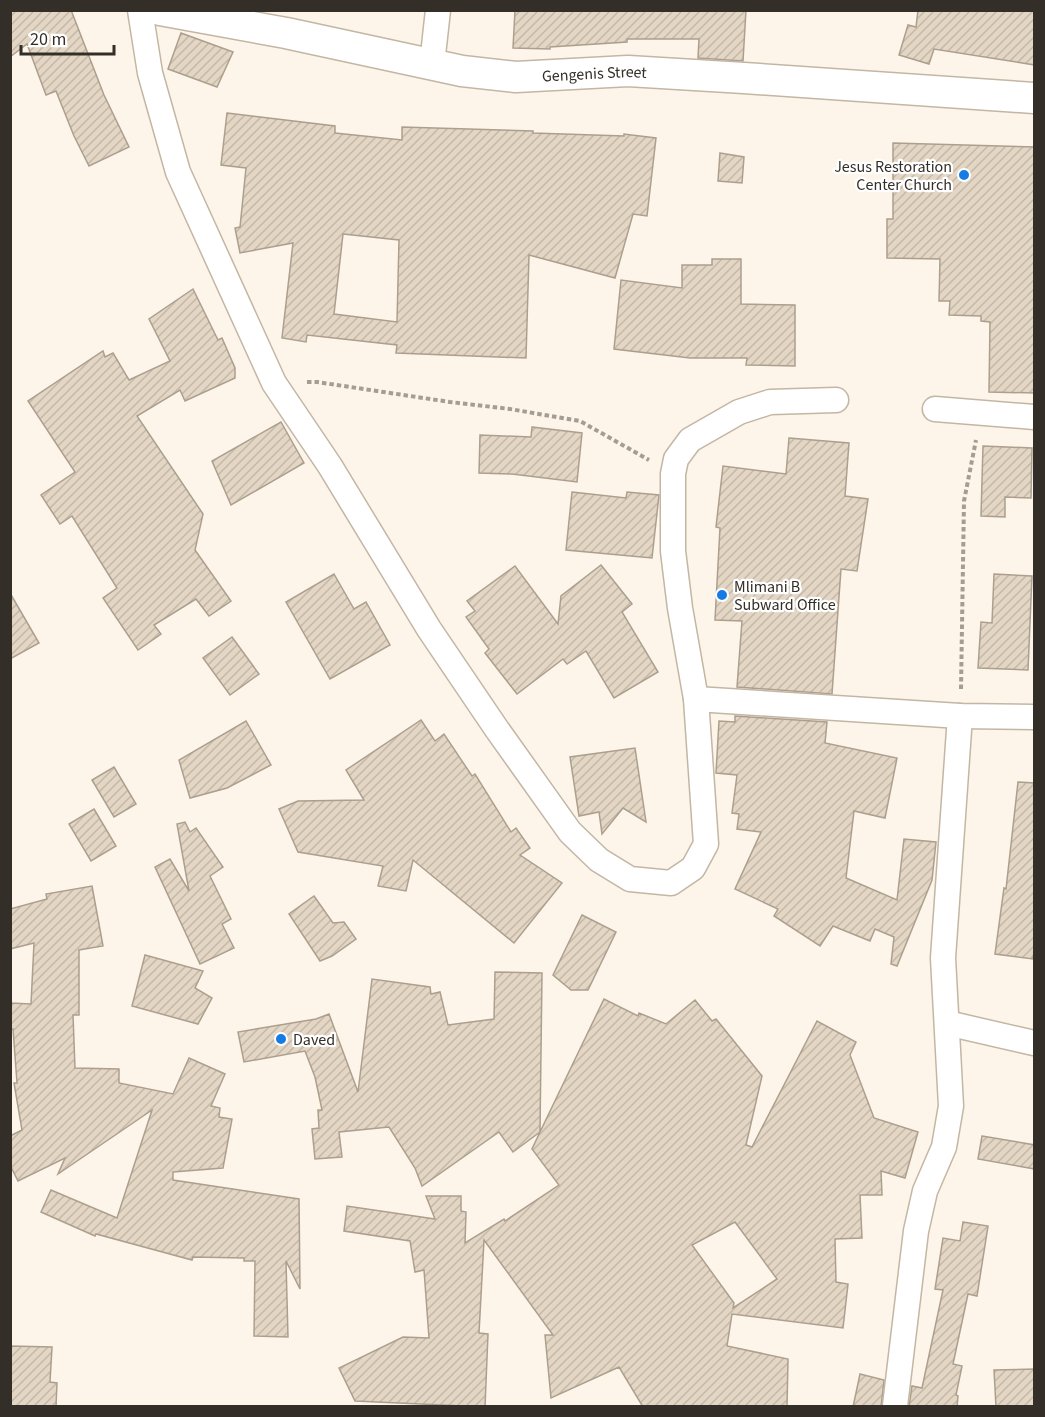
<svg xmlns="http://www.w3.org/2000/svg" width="1045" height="1417" font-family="'Source Sans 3',sans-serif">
	<defs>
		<pattern id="building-hatch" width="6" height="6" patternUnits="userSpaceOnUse" patternTransform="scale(1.5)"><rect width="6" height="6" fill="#e4d6c4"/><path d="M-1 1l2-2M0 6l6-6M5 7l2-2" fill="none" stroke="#c4b8a8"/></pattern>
	</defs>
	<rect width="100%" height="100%" fill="#fdf5ea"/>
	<!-- building -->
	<g fill="url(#building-hatch)" stroke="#ac9f8e" stroke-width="1.5" fill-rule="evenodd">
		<polygon points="10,10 71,10 104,95 129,147 89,166 74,136 56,91 46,95 27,44 10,57"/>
		<polygon points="515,10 746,10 743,61 698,58 699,39 627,39 627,42 550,47 550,49 513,48"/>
		<polygon points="918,10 1035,10 1035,65 934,49 929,64 899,55 908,25 916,27"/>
		<polygon points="181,33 233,52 217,87 168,69"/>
		<path d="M227,113L335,126V133L402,140V127L533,131V133L624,136V134L656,138L647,216L633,214L615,278L529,255L526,358L396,353L397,345L307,335L306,342L282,338L293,243L240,253L235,228L240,227L246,168L221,165ZM343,234L399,240L397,322L334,314Z"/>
		<polygon points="893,143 1035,147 1035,393 989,392 990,322 981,321 981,316 949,315 950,301 939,301 940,259 887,258 887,219 893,219"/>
		<polygon points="720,153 744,157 742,183 718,181"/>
		<polygon points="712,259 741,259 741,304 795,305 795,366 746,365 747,358 690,358 614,349 621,280 682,288 682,265 712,265"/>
		<polygon points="193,289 218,340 222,338 235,368 235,378 185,401 180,390 137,416 203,514 195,550 231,601 209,616 196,599 154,625 161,634 138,650 103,598 117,588 72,516 60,524 41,495 75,472 28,401 103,351 105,357 113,353 129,380 170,361 149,319"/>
		<polygon points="281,422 304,463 231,505 212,461"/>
		<polygon points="532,427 582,433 577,482 512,474 479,473 480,435 531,437"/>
		<polygon points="789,438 849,443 845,496 868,499 857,571 841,569 832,694 737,687 742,621 715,620 720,528 716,527 723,466 786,474"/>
		<polygon points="983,446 1032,448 1031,498 1005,497 1005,517 981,516"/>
		<polygon points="572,492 626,498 627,492 659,495 652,558 566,550"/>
		<polygon points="601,565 632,604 622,612 658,672 614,698 586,651 567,664 563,659 517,694 485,653 489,649 466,617 475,611 467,601 515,566 558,624 561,596"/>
		<polygon points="334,574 354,609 366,602 390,645 330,679 286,602"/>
		<polygon points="994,574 1032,576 1028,670 978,668 981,622 992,623"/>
		<polygon points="10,593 39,643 10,659"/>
		<polygon points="232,637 259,674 230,695 203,658"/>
		<polygon points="735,716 827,722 825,743 897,758 885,818 854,811 846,878 897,900 904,839 936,842 932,880 897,966 891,964 894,937 875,929 870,941 833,926 820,946 774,916 778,909 735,889 761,832 737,829 739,814 732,813 737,775 716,773 719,721 735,722"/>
		<polygon points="421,720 435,741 444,734 472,776 475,774 511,832 516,828 530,848 520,855 562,883 514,943 413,860 406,891 378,886 383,866 298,852 279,809 298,801 364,800 346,770"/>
		<polygon points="246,721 271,765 227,788 190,798 179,760"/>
		<polygon points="635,748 646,822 623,808 602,834 599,812 579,816 570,757"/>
		<polygon points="114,767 136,804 114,817 92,780"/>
		<polygon points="1018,782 1035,783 1035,945 1033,959 995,954 1004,888 1006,889"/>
		<polygon points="94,809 116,846 91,861 69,824"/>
		<polygon points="185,822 190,832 196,828 223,867 210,876 231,919 222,924 234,948 200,964 155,867 170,859 189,891 177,824"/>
		<polygon points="92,886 103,946 79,950 79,1015 73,1015 75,1068 119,1069 119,1083 173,1094 189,1058 225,1074 211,1106 220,1108 219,1117 232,1119 223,1168 173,1172 173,1180 299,1199 300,1289 286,1261 288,1337 254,1336 255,1261 244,1261 244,1258 193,1257 192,1260 96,1234 95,1236 41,1212 51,1190 117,1218 152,1110 58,1174 65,1158 18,1181 10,1165 10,1136 22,1130 14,1083 17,1083 13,1029 10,1029 10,1003 31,1004 34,943 10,949 10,909 47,899 46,894"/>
		<polygon points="314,896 333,923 344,922 356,939 332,956 320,961 289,914"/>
		<polygon points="582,915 616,932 588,990 571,990 553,975"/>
		<polygon points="145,955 203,971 195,988 212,998 198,1024 132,1006"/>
		<path d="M495,972L542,973L540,1132L604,999L638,1016L639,1013L666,1024L695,1000L712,1021L716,1019L762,1076L746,1145L752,1147L817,1021L856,1042L850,1055L874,1118L918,1132L905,1178L881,1171L882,1195H860L862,1238L835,1239L836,1282L848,1284L843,1328L732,1314L727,1346L788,1359L787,1407H643L619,1367L551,1398L545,1335H553L484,1240L479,1333L488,1334L485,1407L355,1401L339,1368L403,1337L429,1338L424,1270L415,1272L410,1241L344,1231L347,1206L435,1219L426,1196H461V1211L466,1212L465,1243L504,1219L505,1221L559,1185L532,1149L540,1132L513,1152L499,1132L422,1186L415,1168L389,1127L339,1132L342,1157L315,1159L312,1129L319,1128L318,1110H322L315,1077L305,1051L244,1062L238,1032L316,1019L329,1014L358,1092L372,979L430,987L431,994L440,992L448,1025L494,1019ZM735,1222L777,1279L733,1308L734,1303L692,1245Z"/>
		<polygon points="982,1136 1035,1145 1035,1169 978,1159"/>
		<polygon points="963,1222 988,1226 977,1296 968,1294 953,1364 962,1366 956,1395 958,1396 957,1407 909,1407 912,1386 922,1388 943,1290 935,1289 943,1238 960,1241"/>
		<polygon points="10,1346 52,1347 50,1382 57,1383 56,1407 10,1406"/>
		<polygon points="1035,1369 1035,1407 996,1407 994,1370"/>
		<polygon points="860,1374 884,1380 881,1407 853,1407"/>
	</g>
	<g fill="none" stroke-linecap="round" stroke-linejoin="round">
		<defs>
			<g id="minor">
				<polyline points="140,10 150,73 178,172 274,383 330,466 429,629 496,728 570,832 599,860 630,879 671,883 693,868 706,844 696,699 680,608 673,551 673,474 676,459 690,440 739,412 770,402 836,400"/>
				<polyline points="432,64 438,10"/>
				<polyline points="935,409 1034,417"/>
				<polyline points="696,699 960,716 1034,717"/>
				<polyline points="947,1023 1034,1043"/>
				<polyline points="895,1406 916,1231 925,1191 944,1147 951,1106 943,958 960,716"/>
			</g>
			<g id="tertiary">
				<path id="s1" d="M160,10L286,33L462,71L516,77L628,71L744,78L1034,98"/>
			</g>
		</defs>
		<!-- minor casing -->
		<use href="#minor" stroke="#c3b6a4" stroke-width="27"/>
		<!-- tertiary casing -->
		<use href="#tertiary" stroke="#c3b6a4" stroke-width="33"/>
		<!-- path -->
		<g stroke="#a49d94" stroke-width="4" stroke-dasharray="4.5 3" stroke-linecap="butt">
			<polyline points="307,382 317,382 450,402 510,409 580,421 649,460"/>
			<polyline points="961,689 964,501 976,440"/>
		</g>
		<!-- minor -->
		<use href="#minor" stroke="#fff" stroke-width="24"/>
		<!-- tertiary -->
		<use href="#tertiary" stroke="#fff" stroke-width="30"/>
	</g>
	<!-- markers -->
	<g fill="#167ce4" stroke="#fff" stroke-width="2">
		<circle cx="964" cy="175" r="6"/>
		<circle cx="722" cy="595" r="6"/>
		<circle cx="281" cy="1039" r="6"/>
	</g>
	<g text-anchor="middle" stroke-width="4.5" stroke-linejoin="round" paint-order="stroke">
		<!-- street labels -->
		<g font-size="16" fill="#332e27" stroke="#fff">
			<text dy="6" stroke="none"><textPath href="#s1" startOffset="441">Gengenis Street</textPath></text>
		</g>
		<!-- poi labels -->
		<g font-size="16" fill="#332e27" stroke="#fff" text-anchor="start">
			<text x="952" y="172" text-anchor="end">Jesus Restoration<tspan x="952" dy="18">Center Church</tspan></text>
			<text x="734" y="592">Mlimani B<tspan x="734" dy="18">Subward Office</tspan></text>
			<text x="293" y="1045">Daved</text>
		</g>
	</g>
	<!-- border -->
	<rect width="1045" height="1417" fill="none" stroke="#332e27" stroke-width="24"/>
	<!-- scale -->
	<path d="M21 45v9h93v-9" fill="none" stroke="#332e27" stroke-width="3"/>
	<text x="30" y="45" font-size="18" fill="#332e27" stroke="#ffffff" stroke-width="4.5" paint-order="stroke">20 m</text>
</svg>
